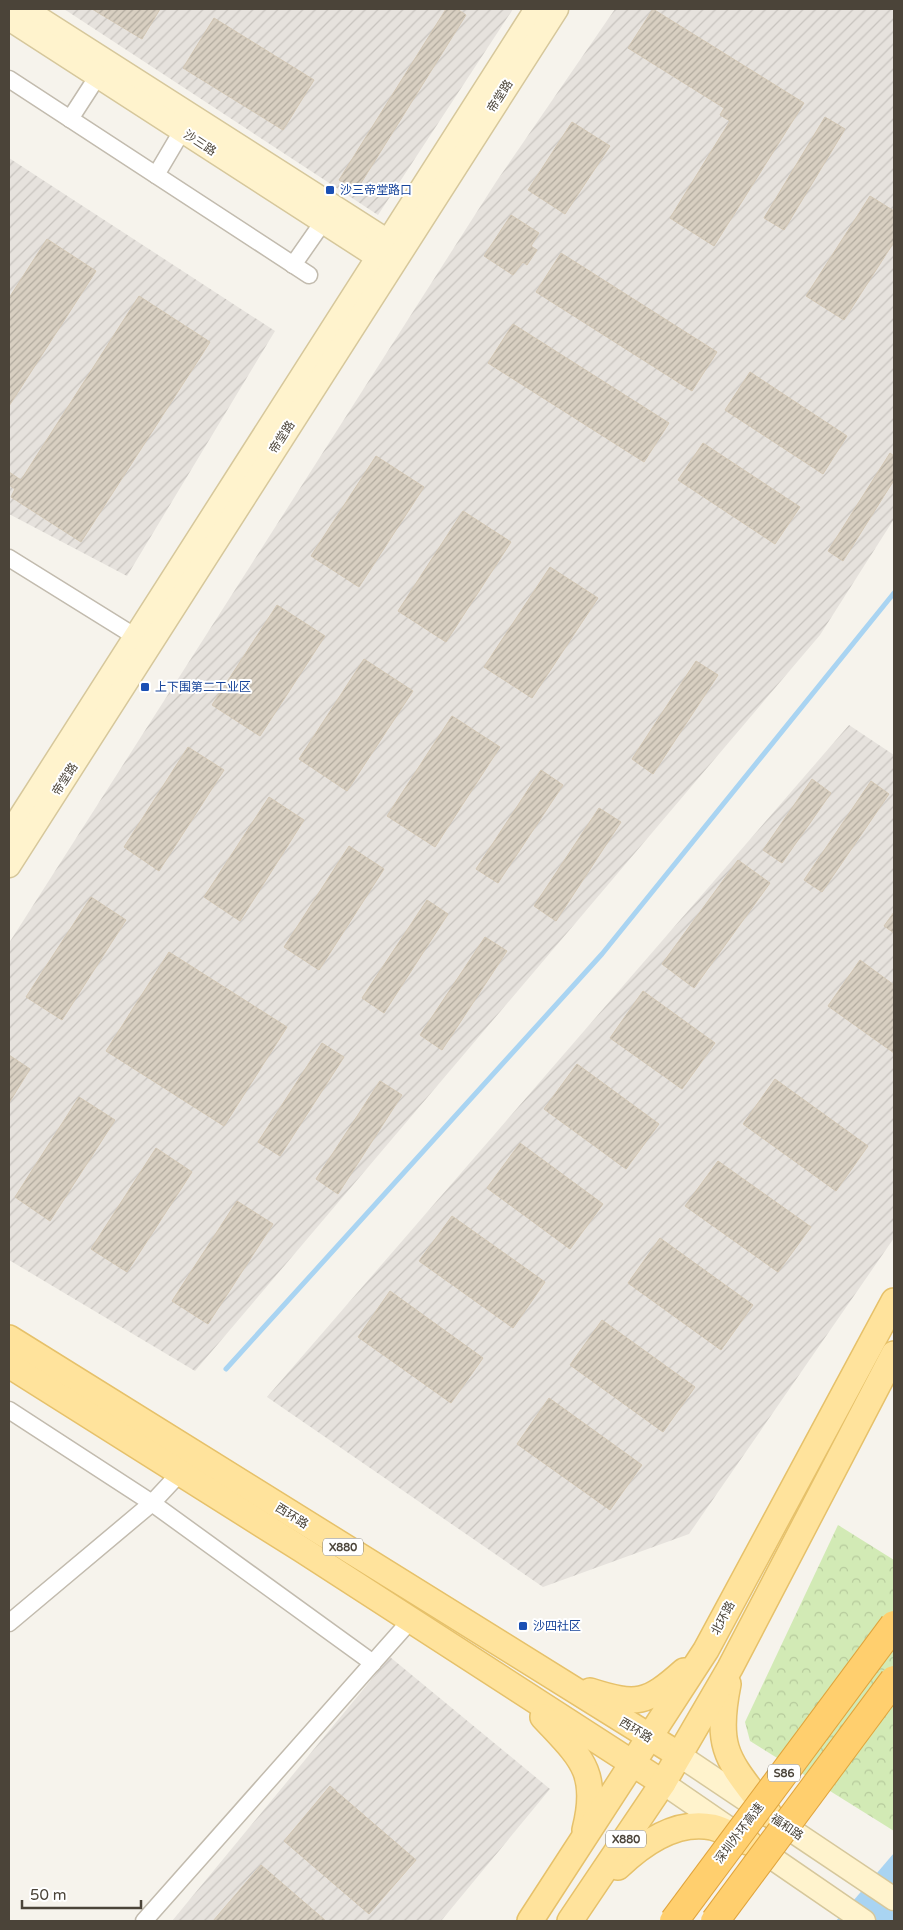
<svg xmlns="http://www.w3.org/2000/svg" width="903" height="1930" font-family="'Varela Round','Noto Sans SC',sans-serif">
	<defs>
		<pattern id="industrial-furrows" width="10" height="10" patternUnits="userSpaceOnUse" patternTransform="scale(1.25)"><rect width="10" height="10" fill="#e6e2dd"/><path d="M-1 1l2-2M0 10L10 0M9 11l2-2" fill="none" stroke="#c7c3be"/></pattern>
		<pattern id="forest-crowns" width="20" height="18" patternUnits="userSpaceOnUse" patternTransform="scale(1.25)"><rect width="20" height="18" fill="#d2eab5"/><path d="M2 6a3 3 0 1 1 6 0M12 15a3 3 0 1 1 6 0" fill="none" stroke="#b6ca9c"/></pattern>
		<pattern id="building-hatch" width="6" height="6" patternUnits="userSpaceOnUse" patternTransform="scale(1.25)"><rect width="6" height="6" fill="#d8cfc1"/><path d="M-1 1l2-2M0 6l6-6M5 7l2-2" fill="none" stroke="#b1aa9e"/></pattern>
	</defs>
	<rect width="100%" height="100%" fill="#f6f3ec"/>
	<!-- industrial -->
	<g fill="url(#industrial-furrows)">
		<polygon points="64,9 513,9 378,215"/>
		<polygon points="615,9 894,9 894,519 820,635 195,1371 9,1260 9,943 496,182"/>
		<polygon points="9,158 275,331 127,576 9,514"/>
		<polygon points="849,725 894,755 894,1238 689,1534 543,1587 267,1397"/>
		<polygon points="390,1657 550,1789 441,1921 172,1921"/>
	</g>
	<!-- forest -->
	<polygon fill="url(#forest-crowns)" points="838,1525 894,1560 894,1831 750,1741 745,1722"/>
	<!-- water -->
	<polygon fill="#a9d4f2" points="894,1853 894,1921 836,1921"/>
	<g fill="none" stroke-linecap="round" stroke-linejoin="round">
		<!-- stream -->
		<polyline stroke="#a9d4f2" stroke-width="5" points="226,1369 602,954 894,593"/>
	</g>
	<!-- building -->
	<g fill="url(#building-hatch)" stroke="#d3c7b4">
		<polygon points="92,9 160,9 142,39"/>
		<polygon points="446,9 457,9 466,15 356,191 339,180"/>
		<polygon points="653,9 804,103 714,246 670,218 730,121 720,115 724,108 628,48"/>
		<polygon points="214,18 314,80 283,130 183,68"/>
		<polygon points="825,117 845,129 784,230 764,218"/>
		<polygon points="572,122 610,146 565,214 528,190"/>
		<polygon points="870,196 894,211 894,242 844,320 806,296"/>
		<polygon points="511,215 539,233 531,246 537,250 527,265 523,262 513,275 484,256"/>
		<polygon points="47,239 96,271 9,406 9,298"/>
		<polygon points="561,253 717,352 692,391 536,292"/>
		<polygon points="139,296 210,342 81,542 11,497 15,489 9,485 9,472 21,480"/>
		<polygon points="513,324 669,423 644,462 488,363"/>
		<polygon points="750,372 847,436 823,474 725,410"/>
		<polygon points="703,443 800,507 775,544 678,480"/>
		<polygon points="890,453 894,456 894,480 843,561 828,551"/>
		<polygon points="376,456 424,487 359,587 311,556"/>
		<polygon points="463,511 511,542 446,642 398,611"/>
		<polygon points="550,567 598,598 532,698 484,667"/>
		<polygon points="277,605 325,636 260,736 212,705"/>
		<polygon points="364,659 413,691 347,791 299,759"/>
		<polygon points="696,661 718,675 653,774 632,759"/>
		<polygon points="452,716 500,747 435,847 387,816"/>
		<polygon points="188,747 224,770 159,871 124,847"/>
		<polygon points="541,770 563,785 498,883 476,869"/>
		<polygon points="812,779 831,793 782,863 763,850"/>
		<polygon points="871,781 889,794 822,892 804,880"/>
		<polygon points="269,797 304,820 240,921 204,897"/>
		<polygon points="599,808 621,822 556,921 534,906"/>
		<polygon points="349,846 384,869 319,970 284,947"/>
		<polygon points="738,860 770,883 694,988 662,964"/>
		<polygon points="91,897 126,920 62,1020 26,997"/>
		<polygon points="427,900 448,914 384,1013 362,998"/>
		<polygon points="894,912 894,933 884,926"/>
		<polygon points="485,937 507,951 442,1050 420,1035"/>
		<polygon points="169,952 287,1027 224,1126 106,1051"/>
		<polygon points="860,960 894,985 894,1053 828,1006"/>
		<polygon points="643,991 715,1043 682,1089 610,1038"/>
		<polygon points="322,1043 344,1057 280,1156 258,1142"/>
		<polygon points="9,1055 30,1069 9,1103"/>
		<polygon points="577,1064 659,1124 626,1169 544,1109"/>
		<polygon points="775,1079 868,1146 836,1191 743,1124"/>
		<polygon points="380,1081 402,1095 338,1194 316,1179"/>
		<polygon points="79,1097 115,1120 50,1221 15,1197"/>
		<polygon points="520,1143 603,1204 570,1249 487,1188"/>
		<polygon points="156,1148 192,1172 127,1272 91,1249"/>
		<polygon points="718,1161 811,1227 778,1272 685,1206"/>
		<polygon points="237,1201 273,1224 208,1324 172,1301"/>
		<polygon points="452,1216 545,1282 513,1328 419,1261"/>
		<polygon points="660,1238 753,1305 721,1350 628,1283"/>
		<polygon points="390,1291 483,1358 451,1403 358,1337"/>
		<polygon points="602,1320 695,1387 663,1432 570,1365"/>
		<polygon points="549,1398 642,1465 610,1510 517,1444"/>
		<polygon points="330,1786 416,1860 369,1914 284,1841"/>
		<polygon points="261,1865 326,1921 213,1921"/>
	</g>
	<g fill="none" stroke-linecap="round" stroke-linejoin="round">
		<defs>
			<g id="street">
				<polyline points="9,79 309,275"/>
				<polyline points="70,119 103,68"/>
				<polyline points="156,175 182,131"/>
				<polyline points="293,265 323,222"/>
				<polyline points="9,558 144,642"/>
				<polyline points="9,1410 152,1503 373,1663"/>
				<polyline points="9,1623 152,1503 180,1473"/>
				<polyline points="144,1921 410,1621"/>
			</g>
			<g id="secondary">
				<polyline points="25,9 399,248"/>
				<polyline points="9,19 388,264"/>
				<polyline points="9,834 536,9"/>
				<polyline points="9,866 557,9"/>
				<polyline points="679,1755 894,1899"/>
				<polyline points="663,1783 864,1921"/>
			</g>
			<g id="primary">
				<polyline points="9,1338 679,1755"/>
				<polyline points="9,1365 301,1549 663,1783"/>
				<path d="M728,1684C714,1753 730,1761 769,1814"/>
				<path d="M590,1691C637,1706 647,1704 684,1671"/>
				<path d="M543,1717C580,1757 600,1771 585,1830"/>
				<path d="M618,1867C643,1843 676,1820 712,1827C724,1830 736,1837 748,1842"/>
				<polyline points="530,1921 706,1650 894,1301"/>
				<polyline points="570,1921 663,1783 730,1668 894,1354"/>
			</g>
		</defs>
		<!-- street casing -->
		<use href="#street" stroke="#c2bbae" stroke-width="19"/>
		<!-- secondary casing -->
		<use href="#secondary" stroke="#d6c79b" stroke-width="25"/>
		<!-- primary casing -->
		<use href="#primary" stroke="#e6c16a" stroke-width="28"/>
		<!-- street -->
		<use href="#street" stroke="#fff" stroke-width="16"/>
		<!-- secondary -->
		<use href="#secondary" stroke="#fff3cd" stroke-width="22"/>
		<!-- primary -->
		<use href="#primary" stroke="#ffe39c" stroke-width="25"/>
		<defs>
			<g id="highway-bridge">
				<polyline points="674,1921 894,1625"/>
				<polyline points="715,1921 894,1680"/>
			</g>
		</defs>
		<!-- highway-bridge casing -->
		<use href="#highway-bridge" stroke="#e0a43c" stroke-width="30" stroke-linecap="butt"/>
		<!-- highway-bridge -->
		<use href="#highway-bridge" stroke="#ffcf6e" stroke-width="28"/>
	</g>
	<!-- markers -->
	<g fill="#1a4fb4" stroke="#fff" stroke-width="2">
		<rect x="325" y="185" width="10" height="10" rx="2.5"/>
		<rect x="140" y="682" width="10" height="10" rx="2.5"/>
		<rect x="518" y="1621" width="10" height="10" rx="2.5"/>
	</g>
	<g text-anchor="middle" stroke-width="4" stroke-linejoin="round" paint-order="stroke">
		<!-- shield labels -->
		<g fill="#fff" stroke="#817c74" stroke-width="1">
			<rect x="323" y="1538.5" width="40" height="17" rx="4"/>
			<rect x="768" y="1764.5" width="32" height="17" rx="4"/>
			<rect x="606" y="1830.5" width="40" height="17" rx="4"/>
		</g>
		<g font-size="11" font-weight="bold" fill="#4b4439">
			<text x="343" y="1551">X880</text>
			<text x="784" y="1777">S86</text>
			<text x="626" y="1843">X880</text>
		</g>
		<!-- street labels -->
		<g font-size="12" fill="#4b4439" stroke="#fff">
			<text transform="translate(500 96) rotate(-57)" y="4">帝堂路</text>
			<text transform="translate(200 143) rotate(33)" y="4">沙三路</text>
			<text transform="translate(282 437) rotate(-57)" y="4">帝堂路</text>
			<text transform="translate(65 779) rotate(-57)" y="4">帝堂路</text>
			<text transform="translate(292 1516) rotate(32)" y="4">西环路</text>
			<text transform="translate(723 1618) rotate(-62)" y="4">北环路</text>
			<text transform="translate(636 1730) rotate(31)" y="4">西环路</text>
			<text transform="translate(787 1827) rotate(34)" y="4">福和路</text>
			<text transform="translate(739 1833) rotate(-53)" y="4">深圳外环高速</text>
		</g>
		<!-- transit labels -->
		<g font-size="12" fill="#164399" stroke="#fff" text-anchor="start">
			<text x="340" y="194">沙三帝堂路口</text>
			<text x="155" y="691">上下围第二工业区</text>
			<text x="533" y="1630">沙四社区</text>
		</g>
	</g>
	<!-- border -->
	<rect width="903" height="1930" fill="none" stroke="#4b4439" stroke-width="20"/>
	<!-- scale -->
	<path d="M22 1900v8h119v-8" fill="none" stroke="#4b4439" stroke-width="2.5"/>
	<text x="30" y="1900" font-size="15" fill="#4b4439" stroke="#ffffff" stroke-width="4" paint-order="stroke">50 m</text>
</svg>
